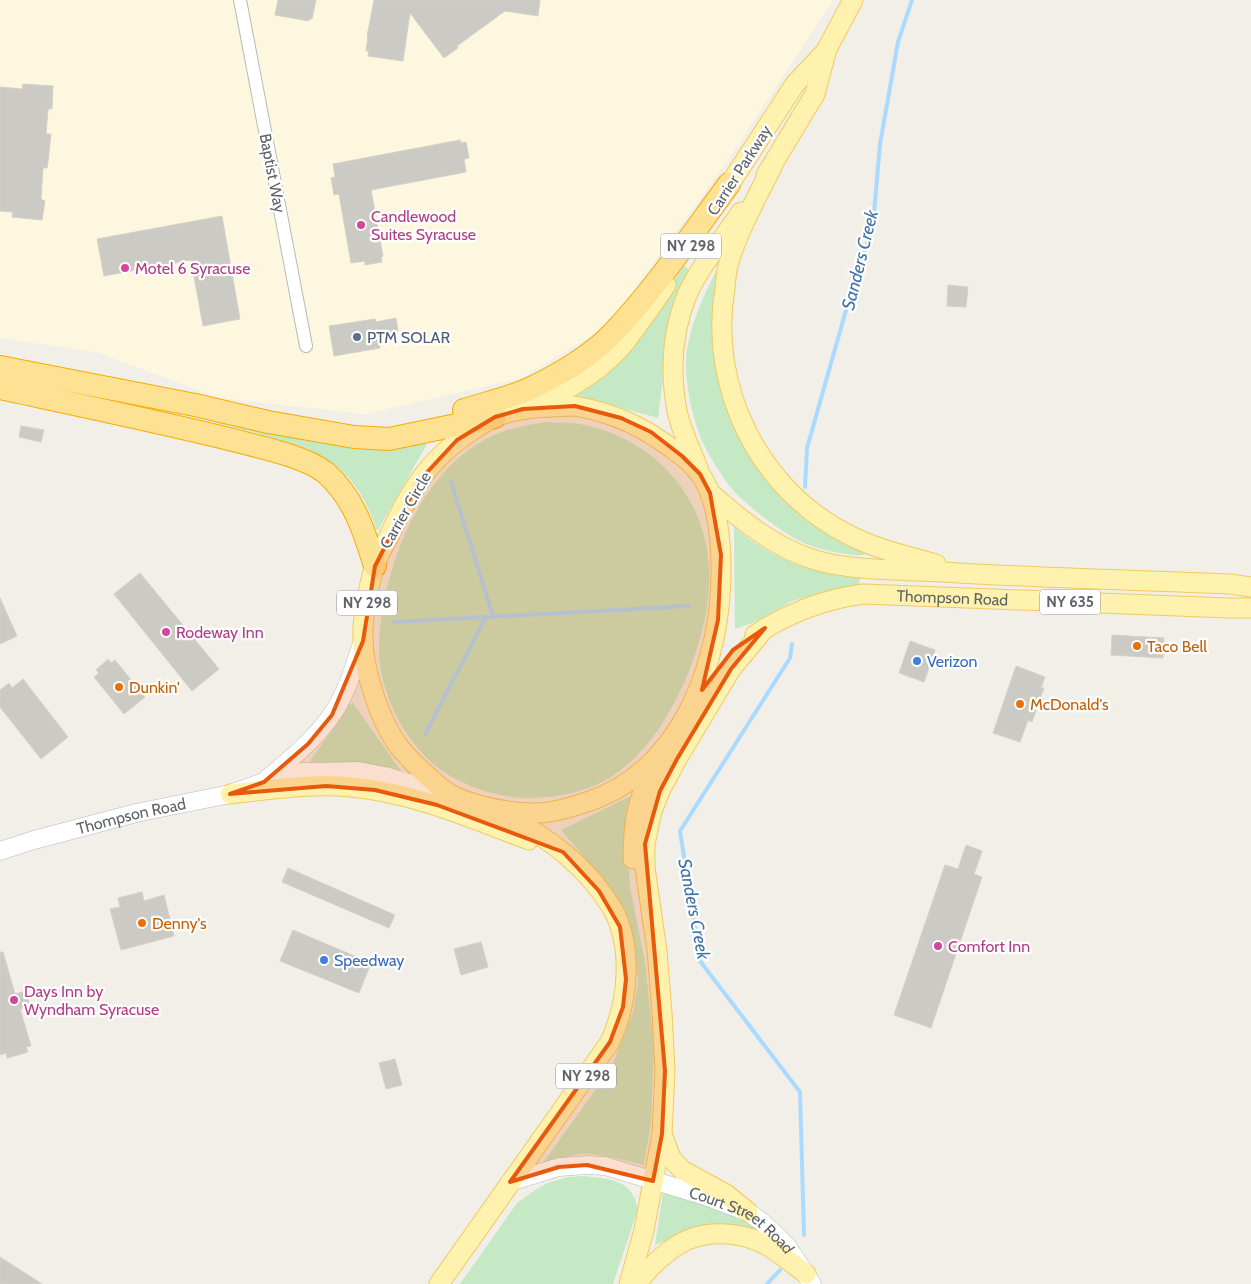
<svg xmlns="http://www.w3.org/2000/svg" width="1251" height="1284" font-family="Cabin,sans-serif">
	<rect width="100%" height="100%" fill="#f1efe8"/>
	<!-- commercial -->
	<polygon fill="#fef7e0" points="0,0 833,0 730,157 609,325 521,378 366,414 220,398 96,352 0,338"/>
	<!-- green -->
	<g fill="#c5e8c5">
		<polygon points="684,266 693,272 666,355 658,418 571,394 637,338"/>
		<path d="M717,270C715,291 711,313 712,334C717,433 775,512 864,552L865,555C848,556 825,551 809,545C788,538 747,506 732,489C723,478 714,463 707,451C694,427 686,390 686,363C686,335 704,293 717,270Z"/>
		<path d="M209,421L356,448L422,443L427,444L378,530L376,529C370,510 362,494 349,478C323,446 249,431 209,421Z"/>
		<path d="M546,422C557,423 569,422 579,424C659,438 714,505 709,587C707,620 697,654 684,683C666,722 642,760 604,781C581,793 554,798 528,798C495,798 456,784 431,762C403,736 386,702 380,665C378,651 379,634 381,620C390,551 425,468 492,436C509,428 528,425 546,422Z"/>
		<path d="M734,527C769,557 812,575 860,577L859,587L837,589L792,601L755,622L735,629Z"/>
		<polygon points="353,703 401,771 397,775 311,764 311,759 337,724 349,705"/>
		<path d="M629,797L633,800L628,859L630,887L645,962L654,1046L651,1123L644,1165C625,1161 601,1153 582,1154C568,1155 552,1161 540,1167L611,1068L633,1012L638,981L634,945L627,919L615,893L561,830Z"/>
		<path d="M584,1176C611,1180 631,1178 638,1209L613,1284H460L517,1203L535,1190L548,1183L568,1177Z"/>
		<polygon points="663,1192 726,1210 761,1231 774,1241 691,1232 655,1245"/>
	</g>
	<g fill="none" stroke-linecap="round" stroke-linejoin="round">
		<!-- stream -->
		<g stroke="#aadaff" stroke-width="4">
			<polyline points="451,482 493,616"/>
			<polyline points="805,487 807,448 850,296 873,225 880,144 898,42 912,0"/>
			<polyline points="394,622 689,606"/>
			<polyline points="792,644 790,658 680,831 700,961 800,1092 804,1235"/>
			<polyline points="425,734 486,617"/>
			<polyline points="767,1284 780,1270"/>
		</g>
	</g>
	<!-- building -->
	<g fill="#cccac5" stroke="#d6d1c6">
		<polygon points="278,0 316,0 312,19 309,19 309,21 275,15"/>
		<polygon points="374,0 540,0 538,16 505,11 457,46 458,48 444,58 410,13 403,61 368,56 369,51 366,51 368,36 367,36"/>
		<polygon points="23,84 53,86 52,109 48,109 46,134 51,134 48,162 47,168 43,168 41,199 45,201 42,220 12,217 13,212 0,211 0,87 22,89"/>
		<polygon points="460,140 461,143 466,142 469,158 464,159 466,172 371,190 383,256 381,257 382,262 365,265 365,261 351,263 339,194 334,195 331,178 335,177 333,164"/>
		<polygon points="222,216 240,319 203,326 191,260 104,276 97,239"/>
		<polygon points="948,285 968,287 966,307 947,306"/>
		<polygon points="396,318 398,331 387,332 388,336 378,337 380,348 334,356 329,326 375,319 376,322"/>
		<polygon points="21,426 44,430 41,442 19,437"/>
		<polygon points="140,573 219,669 192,691 114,594"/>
		<polygon points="0,598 17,636 0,644"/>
		<polygon points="1112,635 1164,638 1163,658 1111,655"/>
		<polygon points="910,641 935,650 924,682 899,673"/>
		<polygon points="108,659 111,663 115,660 145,697 124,714 94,677 99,673 96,670"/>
		<polygon points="1016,666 1045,677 1041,688 1044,688 1032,722 1028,720 1020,742 993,733"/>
		<polygon points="23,679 68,737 41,759 0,707 0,690 9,683 12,688"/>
		<polygon points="966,845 982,851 974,874 982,877 931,1028 894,1015 945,865 958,869"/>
		<polygon points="288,868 395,915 389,928 282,882"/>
		<polygon points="142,892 144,901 164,895 174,936 121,950 110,909 120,907 118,898"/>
		<polygon points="293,930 371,963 359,993 280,961"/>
		<polygon points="481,942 488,967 461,975 454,949"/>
		<polygon points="0,952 3,952 15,994 26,991 30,1006 20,1009 31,1046 26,1047 28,1052 7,1058 6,1053 0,1055"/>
		<polygon points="395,1059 402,1085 386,1089 379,1063"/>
		<polygon points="0,1257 42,1284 0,1284"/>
	</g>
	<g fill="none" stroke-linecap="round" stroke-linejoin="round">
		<defs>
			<polyline id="street" points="240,0 306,346"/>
			<g id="secondary">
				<path d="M268,778C291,759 314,740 331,716C347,694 354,666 363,641"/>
				<path id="s1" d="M0,851L34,840L136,813L230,794L264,782L301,772L359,771L385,776L449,795"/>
				<path id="s2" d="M510,1182L559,1167L587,1165L605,1166L705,1196L748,1212L762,1222L787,1246L812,1284"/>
			</g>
			<g id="primary">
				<path d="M773,165C758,195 738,231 729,262C726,270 726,280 725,288C708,387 759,490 849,535C876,549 907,556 936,564"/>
				<polyline points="766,175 815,94 827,49 853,0"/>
				<polyline points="722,196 795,84 825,52"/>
				<path d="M536,404C569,390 603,370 626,341C640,323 653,304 666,285"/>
				<path d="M575,406C614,413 642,426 674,450C683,456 693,465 700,474C717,497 721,540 721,568C722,660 683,768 590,801C558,812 540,816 507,811C489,808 470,804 454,796C440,790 410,760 400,748C380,722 364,672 363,640C362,616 368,590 374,568C377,558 382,549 387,540C399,515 411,489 430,467C443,452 459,439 476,428C483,424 490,419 497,416C522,407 549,407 575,406Z"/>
				<path d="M698,468C691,450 681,430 677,411C670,373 672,332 687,295C700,266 723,239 741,212"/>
				<path d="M710,493C741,520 775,548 815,560C852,571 904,570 943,572C1039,578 1135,580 1231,584L1251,587"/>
				<path id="s3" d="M755,635C788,613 825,599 864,594L1229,608H1251"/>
				<path d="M230,794C269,790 311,783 351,787C414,793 471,818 529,840"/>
				<path d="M633,859C633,818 638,797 657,761"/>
				<polyline points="662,1134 671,1158 682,1170 726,1194 748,1212"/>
				<path d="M439,1284L610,1042C628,1003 634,947 612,908C588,868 548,836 506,817"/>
				<polyline points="629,1284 644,1230 662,1134 665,1071 662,1013 657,951 645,868 645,844 652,811 660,791 677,759 731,669 765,628"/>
				<path d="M636,1284C648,1270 661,1255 678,1245C703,1229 740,1231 766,1245C780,1253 793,1264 806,1274"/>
			</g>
			<g id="highway">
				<polyline points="0,367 195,405 268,422 354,437 389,439 495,417"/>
				<path d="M0,388C78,405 156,421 233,440C259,447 305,456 326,473C354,498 364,531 375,566"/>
				<path d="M464,410C486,403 509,398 529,389C557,376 591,356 612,334C655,289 692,234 729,184"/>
			</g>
		</defs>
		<!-- street casing -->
		<use href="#street" stroke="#b5b8bc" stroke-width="14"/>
		<!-- secondary casing -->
		<use href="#secondary" stroke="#b6babf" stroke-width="19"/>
		<!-- primary casing -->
		<use href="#primary" stroke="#f2c960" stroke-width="21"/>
		<!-- highway casing -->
		<use href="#highway" stroke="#f9ab00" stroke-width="24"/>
		<!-- street -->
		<use href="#street" stroke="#fff" stroke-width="12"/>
		<!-- secondary -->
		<use href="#secondary" stroke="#fff" stroke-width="18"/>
		<!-- primary -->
		<use href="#primary" stroke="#fff2af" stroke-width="19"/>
		<!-- highway -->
		<use href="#highway" stroke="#fde293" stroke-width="22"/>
	</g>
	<!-- marked area -->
	<path fill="#e8590c" fill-opacity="0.2" stroke="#e8590c" stroke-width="4" stroke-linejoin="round" d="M575,406L621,418L651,432L682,456L700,474L710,493L721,555L718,620L702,690L733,650L765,628L731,669L677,759L660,791L645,844L665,1071L662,1134L653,1181L587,1165L559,1167L510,1182L610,1042L623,1007L626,979L620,927L599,891L563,852L437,805L375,790L326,786L230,794L264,782L308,744L332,715L363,641L375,566L419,481L457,440L495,417L523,409Z"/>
	<!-- markers -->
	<g fill="#d1479c" stroke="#fff" stroke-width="2">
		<circle cx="361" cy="225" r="5"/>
		<circle cx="125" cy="268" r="5"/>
		<circle cx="166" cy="632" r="5"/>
		<circle cx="938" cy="946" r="5"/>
		<circle cx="14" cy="1000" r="5"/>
	</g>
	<circle fill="#5c6f8a" stroke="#fff" stroke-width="2" cx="357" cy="337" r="5"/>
	<g fill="#e8710a" stroke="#fff" stroke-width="2">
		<circle cx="1137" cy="646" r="5"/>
		<circle cx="119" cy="687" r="5"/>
		<circle cx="1020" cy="704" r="5"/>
		<circle cx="142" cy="923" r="5"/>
	</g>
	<g fill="#3f7fe0" stroke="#fff" stroke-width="2">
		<circle cx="917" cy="661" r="5"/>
		<circle cx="324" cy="960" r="5"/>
	</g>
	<g text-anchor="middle" stroke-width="4.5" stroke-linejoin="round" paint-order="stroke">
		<!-- shield labels -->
		<g fill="#fff" stroke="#8f9295" stroke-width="1">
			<rect x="661" y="233.5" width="60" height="25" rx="4"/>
			<rect x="1040" y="589.5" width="60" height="25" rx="4"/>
			<rect x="337" y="590.5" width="60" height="25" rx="4"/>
			<rect x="556" y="1063.5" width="60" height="25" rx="4"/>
		</g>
		<g font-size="15" font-weight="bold" fill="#5f6368">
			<text x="691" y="251">NY 298</text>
			<text x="1070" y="607">NY 635</text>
			<text x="367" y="608">NY 298</text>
			<text x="586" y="1081">NY 298</text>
		</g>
		<!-- street labels -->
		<g font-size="16" fill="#5f6368" stroke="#fff">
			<text transform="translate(739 170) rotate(-57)" y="6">Carrier Parkway</text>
			<text transform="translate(273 173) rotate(79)" y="6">Baptist Way</text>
			<text transform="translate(405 510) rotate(-60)" y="6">Carrier Circle</text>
			<text dy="6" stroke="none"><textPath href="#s3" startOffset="206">Thompson Road</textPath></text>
			<text dy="6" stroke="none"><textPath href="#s1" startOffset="136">Thompson Road</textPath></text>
			<text dy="6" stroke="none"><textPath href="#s2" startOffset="246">Court Street Road</textPath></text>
		</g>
		<!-- hotel labels -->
		<g font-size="16" fill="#b23c85" stroke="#fff" text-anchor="start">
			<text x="371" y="222">Candlewood<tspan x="371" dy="18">Suites Syracuse</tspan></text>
			<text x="135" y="274">Motel 6 Syracuse</text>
			<text x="176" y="638">Rodeway Inn</text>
			<text x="948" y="952">Comfort Inn</text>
			<text x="24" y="997">Days Inn by<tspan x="24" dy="18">Wyndham Syracuse</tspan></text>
		</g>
		<!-- service labels -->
		<g font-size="16" fill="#4e5e75" stroke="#fff" text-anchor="start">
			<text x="367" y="343">PTM SOLAR</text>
		</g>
		<!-- food labels -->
		<g font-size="16" fill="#c56008" stroke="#fff" text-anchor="start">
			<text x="1147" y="652">Taco Bell</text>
			<text x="129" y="693">Dunkin'</text>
			<text x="1030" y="710">McDonald's</text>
			<text x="152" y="929">Denny's</text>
		</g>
		<!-- shop labels -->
		<g font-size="16" fill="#366cbe" stroke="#fff" text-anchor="start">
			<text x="927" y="667">Verizon</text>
			<text x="334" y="966">Speedway</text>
		</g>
		<!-- water labels -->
		<g font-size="18" font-style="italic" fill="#4174aa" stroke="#fff">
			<text transform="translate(860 260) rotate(-76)" y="6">Sanders Creek</text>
			<text transform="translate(694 909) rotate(79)" y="6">Sanders Creek</text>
		</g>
	</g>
</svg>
